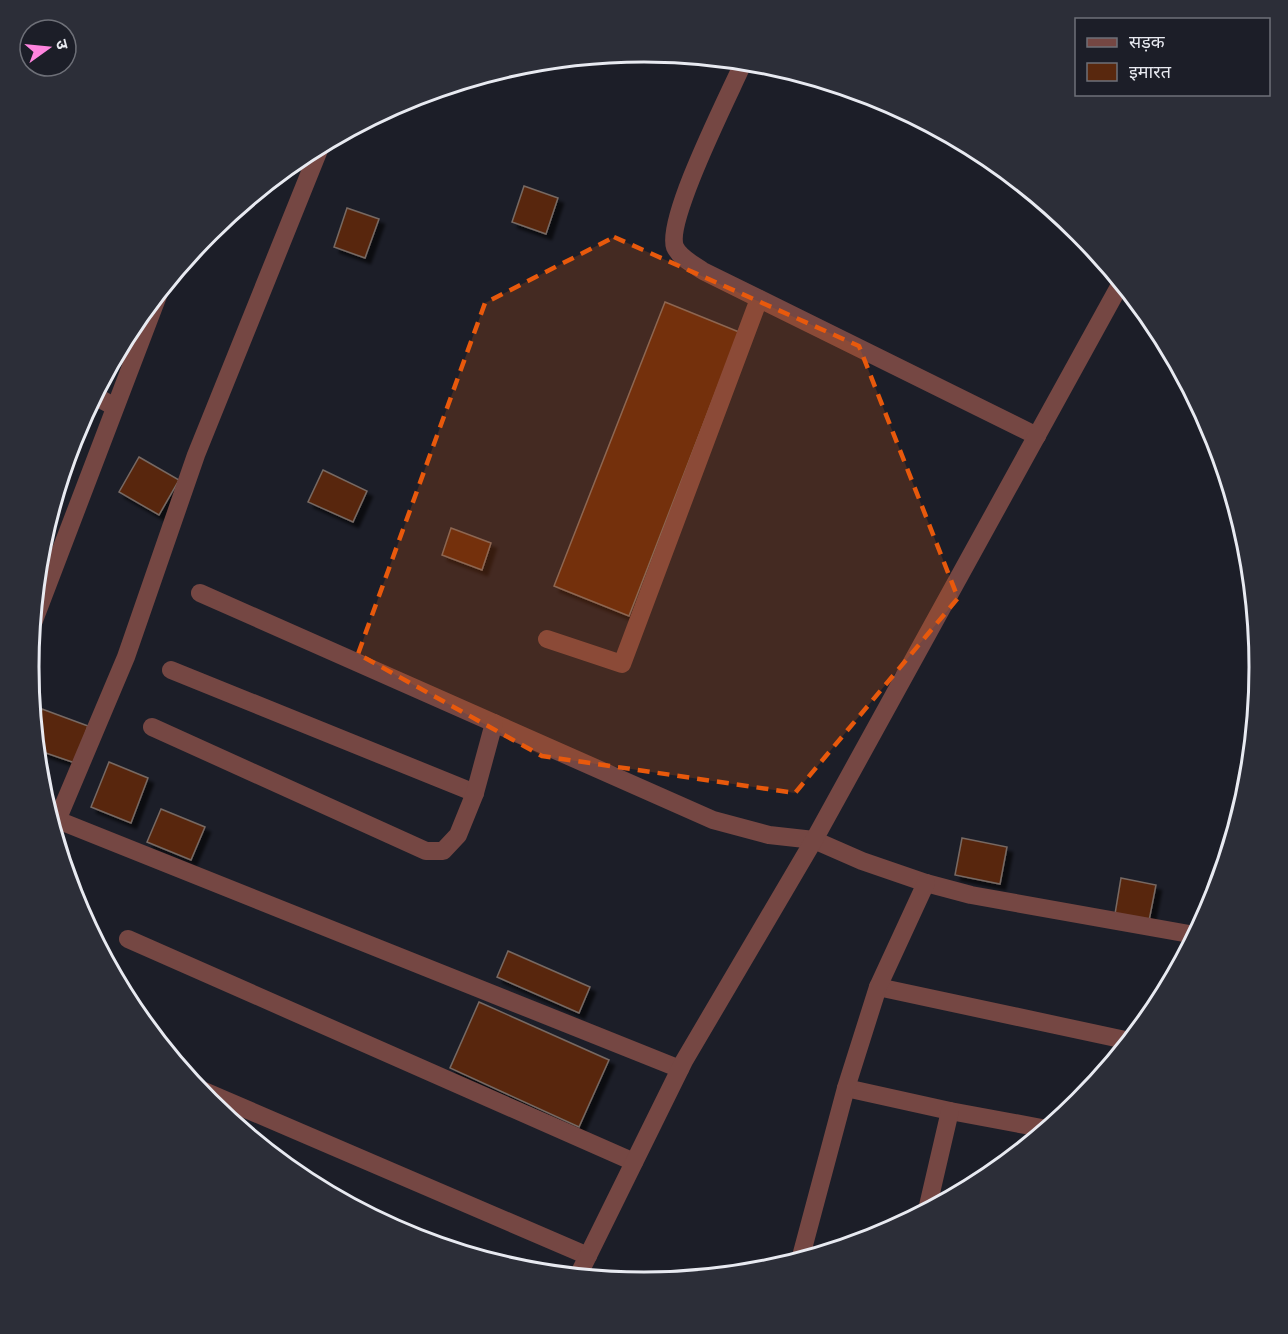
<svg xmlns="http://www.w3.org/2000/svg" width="1288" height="1334" font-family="Signika,'Noto Sans Devanagari',sans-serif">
	<defs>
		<filter id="shadow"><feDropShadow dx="5.5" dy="5.5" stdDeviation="1.5" flood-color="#0009"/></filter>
	</defs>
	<rect width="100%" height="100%" fill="#1c1e28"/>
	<!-- building -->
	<g fill="#59280e" stroke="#776963" stroke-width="1.5" filter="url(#shadow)">
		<polygon points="524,186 558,198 546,234 512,222"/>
		<polygon points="347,208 379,219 365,258 334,247"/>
		<polygon points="665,302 739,332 629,616 554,586"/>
		<polygon points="139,457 179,480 159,515 119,492"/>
		<polygon points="323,470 367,491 353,522 308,502"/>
		<polygon points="451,528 491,543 482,570 442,555"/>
		<polygon points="42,709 88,726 75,763 37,750 35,730"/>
		<polygon points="109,762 148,778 131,823 91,807"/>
		<polygon points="161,809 205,827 191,860 147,842"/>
		<polygon points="962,838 1007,847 1000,884 955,875"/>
		<polygon points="1121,878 1156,885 1148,926 1114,920"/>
		<polygon points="508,951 590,987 579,1013 497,977"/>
		<polygon points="479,1002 609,1060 579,1127 450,1068"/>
	</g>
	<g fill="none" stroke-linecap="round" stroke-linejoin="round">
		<!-- minor -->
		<g stroke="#754743" stroke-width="18">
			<path d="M744,61C730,93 665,220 675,247C680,258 693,264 703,271L1037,436"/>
			<polyline points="95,396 115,407"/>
			<polyline points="200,593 713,820 769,835 814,840 862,861 926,883 971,895 1195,935"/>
			<polyline points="33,623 159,293"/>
			<polyline points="547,639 622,664 759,299"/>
			<polyline points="171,670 475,793"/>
			<polyline points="152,727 426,851 443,851 458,835 475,793 494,723"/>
			<polyline points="50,817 680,1069"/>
			<polyline points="53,830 126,657 196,455 321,145"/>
			<polyline points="128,939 634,1162"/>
			<polyline points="878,987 1130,1041"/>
			<polyline points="197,1088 588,1256"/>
			<polyline points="846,1088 950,1111 1047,1129"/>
			<polyline points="927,1210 950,1111"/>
			<polyline points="800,1260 846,1088 878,987 926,883"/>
			<polyline points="578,1276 684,1061 814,840 1121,283"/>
		</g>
	</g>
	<!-- marked area -->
	<path fill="#e8590c" fill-opacity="0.2" stroke="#e8590c" stroke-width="4.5" stroke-dasharray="12 8" stroke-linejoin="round" d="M614,237L859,346L958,598L795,793L542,756L358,654L485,303Z"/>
	<!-- crop -->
	<path d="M0 0H1288V1334H0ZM39 667a605 605 0 1 1 1210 0a605 605 0 1 1-1210 0Z" fill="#2c2e38" fill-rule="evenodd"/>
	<path fill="none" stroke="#e8eaf1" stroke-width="3" d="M39 667a605 605 0 1 1 1210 0a605 605 0 1 1-1210 0Z"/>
	<!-- legend -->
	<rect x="1075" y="18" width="195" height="78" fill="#1c1e28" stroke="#6e7078" stroke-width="1.5"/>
	<rect x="1087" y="38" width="30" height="9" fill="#754743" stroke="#6e7078" stroke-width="1.5"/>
	<text x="1129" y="48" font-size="18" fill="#e8eaf1">सड़क</text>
	<rect x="1087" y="63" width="30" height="18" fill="#59280e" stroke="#6e7078" stroke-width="1.5"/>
	<text x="1129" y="78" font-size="18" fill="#e8eaf1">इमारत</text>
	<!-- north arrow -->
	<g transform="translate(48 48) rotate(75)"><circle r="28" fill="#1c1e28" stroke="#6e7078" stroke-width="1.5"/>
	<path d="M0-4.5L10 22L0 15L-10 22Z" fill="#ff85df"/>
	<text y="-9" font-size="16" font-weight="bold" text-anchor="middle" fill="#e8eaf1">उ</text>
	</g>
</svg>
